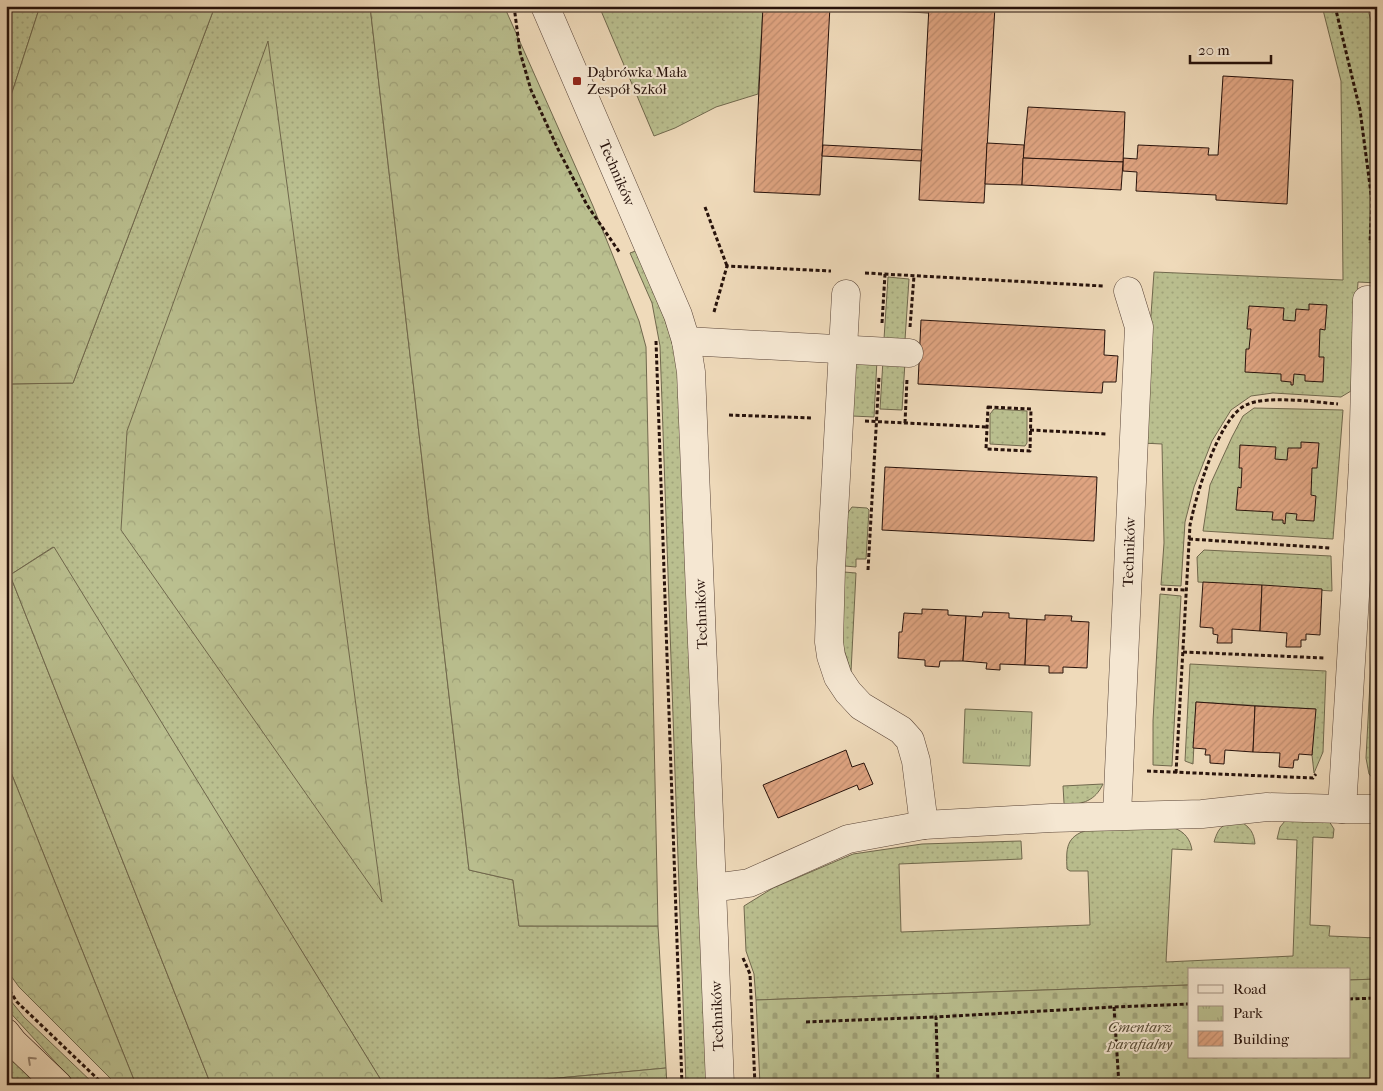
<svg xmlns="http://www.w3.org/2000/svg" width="1383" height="1091" font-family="'IM FELL French Canon',serif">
	<defs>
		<pattern id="grass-dots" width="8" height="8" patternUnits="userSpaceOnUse" patternTransform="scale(1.25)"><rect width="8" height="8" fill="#babf8f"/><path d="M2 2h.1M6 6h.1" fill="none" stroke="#a0a37a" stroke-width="1.8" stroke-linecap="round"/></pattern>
		<pattern id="forest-crowns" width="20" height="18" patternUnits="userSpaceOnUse" patternTransform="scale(1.25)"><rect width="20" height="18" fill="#babf8f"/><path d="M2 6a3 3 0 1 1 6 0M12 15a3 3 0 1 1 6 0" fill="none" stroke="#a0a37a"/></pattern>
		<pattern id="cemetery-stones" width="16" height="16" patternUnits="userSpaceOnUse" patternTransform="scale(1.25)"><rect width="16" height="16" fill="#babf8f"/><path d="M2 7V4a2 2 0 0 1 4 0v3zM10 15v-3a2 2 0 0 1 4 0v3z" fill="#a0a37a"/></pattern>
		<pattern id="park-tufts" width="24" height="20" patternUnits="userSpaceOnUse" patternTransform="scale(1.25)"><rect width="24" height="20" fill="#babf8f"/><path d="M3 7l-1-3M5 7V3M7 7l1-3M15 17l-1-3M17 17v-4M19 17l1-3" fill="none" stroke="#a0a37a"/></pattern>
		<pattern id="building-hatch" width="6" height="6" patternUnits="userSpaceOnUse" patternTransform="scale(1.25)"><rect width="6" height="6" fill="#dfa481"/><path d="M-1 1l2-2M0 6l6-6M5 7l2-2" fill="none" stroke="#bf8c6e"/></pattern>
	</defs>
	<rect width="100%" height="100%" fill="#efdaba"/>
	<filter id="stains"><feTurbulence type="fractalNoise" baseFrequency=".004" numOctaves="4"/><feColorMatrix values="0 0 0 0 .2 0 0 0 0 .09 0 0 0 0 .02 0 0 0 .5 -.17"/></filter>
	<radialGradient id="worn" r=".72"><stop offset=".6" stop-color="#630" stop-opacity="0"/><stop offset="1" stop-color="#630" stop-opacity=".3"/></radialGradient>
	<!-- grass -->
	<g fill="url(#grass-dots)" stroke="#70684d">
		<polygon points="6,6 40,6 6,111"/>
		<polygon points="215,6 370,6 469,870 513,880 519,926 658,926 666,1068 483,1085 384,1085 53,547 10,575 211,1085 136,1085 6,760 6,384 73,383"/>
		<polygon points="599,6 763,6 758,94 716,107 675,128 654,136"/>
		<polygon points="1322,6 1367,6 1377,43 1377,283 1358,282 1351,391 1341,397 1273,393 1251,396 1231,410 1212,441 1194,487 1185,522 1181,586 1161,585 1164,543 1162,444 1142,443 1154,272 1343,280 1341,81"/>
		<polygon points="638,250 664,317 673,344 678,374 707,1085 686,1085 660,346 652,303 630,253"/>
		<polygon points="888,277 909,279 905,340 884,339"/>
		<polygon points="862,359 877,360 874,417 852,416 854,367"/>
		<polygon points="883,360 905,362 902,410 880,409"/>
		<polygon points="1254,408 1343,410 1333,539 1203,531 1210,485 1232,437 1243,416"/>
		<polygon points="994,409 1027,411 1027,443 1025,446 990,444 990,414"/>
		<polygon points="852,507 867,508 869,510 866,559 856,559 856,567 845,566 847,514"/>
		<polygon points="1377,549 1377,783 1369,774 1366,758"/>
		<polygon points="1204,550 1331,556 1332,591 1198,582 1197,557"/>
		<polygon points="844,572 856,573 851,672 842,643"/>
		<polygon points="1160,594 1181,596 1172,766 1153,765 1153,721"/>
		<polygon points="1190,664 1326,671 1323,752 1314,773 1312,755 1315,709 1196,702 1193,764 1185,761"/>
		<path d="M1103,784C1095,801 1083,804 1066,805L1064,803L1063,786Z"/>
		<path d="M1327,818L1334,829L1333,838L1313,837L1310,925L1330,926L1329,936L1377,938V979L1349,980V970H1189V985L756,1000L754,974L746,951L744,906L773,888L853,854L922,844L1021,841L1022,859L899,864L901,932L1090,925L1088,871H1070L1067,869C1066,848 1066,837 1087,830L1174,828C1185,832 1190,839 1192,850L1172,849L1166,962L1293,956L1297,840L1277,839L1280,827L1285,821Z"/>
		<path d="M1241,822C1250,827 1254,833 1255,844L1214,842C1219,825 1224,823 1241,822Z"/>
		<polygon points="6,995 24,1017 95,1085 78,1085 67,1075 6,1008"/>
		<polygon points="6,1050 39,1085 6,1085"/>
	</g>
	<!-- forest -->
	<g fill="url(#forest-crowns)" stroke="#70684d">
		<polygon points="40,6 215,6 73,383 6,384 6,111"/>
		<polygon points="370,6 504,6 593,206 639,321 646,347 658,926 519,926 513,880 469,870"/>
		<polygon points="268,41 382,902 121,530 127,431"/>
		<polygon points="54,547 384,1085 211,1085 10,575"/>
		<polygon points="6,760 136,1085 117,1085 19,987 6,969"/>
		<polygon points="666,1068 667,1085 483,1085"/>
	</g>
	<!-- cemetery -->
	<polygon fill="url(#cemetery-stones)" stroke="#70684d" points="1377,979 1377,1085 760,1085 756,1000 1189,985 1189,1057 1349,1057 1349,980"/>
	<!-- park -->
	<polygon fill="url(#park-tufts)" stroke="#70684d" points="965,709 1032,712 1030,766 963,763"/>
	<!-- building -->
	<g fill="url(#building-hatch)" stroke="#27120b">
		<polygon points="763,6 830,6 820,195 754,192"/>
		<polygon points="830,6 929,6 929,13 830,8"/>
		<polygon points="929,6 995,6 984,203 919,200"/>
		<polygon points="1223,76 1293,80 1287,204 1216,200 1216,195 1136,191 1137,172 1123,171 1123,158 1137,159 1138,145 1209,148 1208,155 1218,155"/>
		<polygon points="1028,107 1125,112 1123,162 1023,158"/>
		<polygon points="987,143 1024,145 1022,185 985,184"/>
		<polygon points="823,145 922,150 921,161 822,156"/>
		<polygon points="1023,158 1123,162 1121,190 1022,185"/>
		<polygon points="1309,304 1327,305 1325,330 1320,329 1319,357 1324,357 1323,382 1305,381 1305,375 1294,374 1293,385 1291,385 1291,382 1281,381 1281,374 1245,372 1246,349 1249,349 1251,329 1247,329 1249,306 1284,308 1283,320 1295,321 1296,309 1309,310"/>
		<polygon points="921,320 1105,330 1104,355 1118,356 1116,382 1103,382 1102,393 918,384"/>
		<polygon points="1301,442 1319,443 1317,468 1312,468 1311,495 1316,496 1314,521 1296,520 1297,514 1286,513 1285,524 1283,523 1283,520 1272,520 1273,512 1236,510 1238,487 1241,488 1242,468 1239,468 1240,445 1276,447 1275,459 1287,460 1288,448 1301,448"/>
		<polygon points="885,467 1097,477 1094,541 882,530"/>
		<polygon points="1203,582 1262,585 1260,631 1232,629 1232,643 1217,643 1218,635 1213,634 1213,628 1200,627"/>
		<polygon points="1262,585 1322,589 1320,635 1306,634 1306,640 1301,640 1301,647 1286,647 1287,633 1260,631"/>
		<polygon points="922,609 948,610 948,615 966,616 963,661 940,661 939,667 925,666 925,660 898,658 899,632 902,632 904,613 922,614"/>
		<polygon points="983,612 1009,613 1009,618 1027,619 1025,665 1000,664 1000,670 986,669 987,663 963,661 966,616 982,617"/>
		<polygon points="1045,615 1072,616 1071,621 1089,622 1087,668 1063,667 1063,673 1049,673 1049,666 1025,665 1027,619 1045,620"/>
		<polygon points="1196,702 1255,706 1253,752 1225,750 1224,764 1210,763 1210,755 1205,755 1206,749 1193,748"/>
		<polygon points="1255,706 1316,709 1312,755 1299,754 1298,760 1294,760 1293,768 1279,767 1280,753 1253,752"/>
		<polygon points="846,750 852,767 864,763 873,784 859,790 857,785 778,818 763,785"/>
	</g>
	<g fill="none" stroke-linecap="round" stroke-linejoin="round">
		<defs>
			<g id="minor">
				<polyline points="545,6 678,315 686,341 691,372 720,1085"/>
				<polyline points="846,294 831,568 829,642 831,656 838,677 848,692 861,706 901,730 910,740 916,761 924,825"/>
				<polyline points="686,341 909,353"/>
				<polyline points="1342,809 1377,809"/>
				<polyline points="1117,815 1139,327 1128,291"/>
				<polyline points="712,888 749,883 848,839 924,825 1051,818 1202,814 1267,807 1342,809 1363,465 1367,300 1377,301"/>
			</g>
			<polyline id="highway" points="6,1033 13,1042 58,1085"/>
		</defs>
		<!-- minor casing -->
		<use href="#minor" stroke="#594437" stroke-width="29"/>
		<!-- highway casing -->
		<use href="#highway" stroke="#27120b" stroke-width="29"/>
		<!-- path -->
		<g stroke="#27120b" stroke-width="3" stroke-dasharray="4 2.5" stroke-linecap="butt">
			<polyline points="514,6 520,52 531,90 558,149 587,205 620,253"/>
			<polyline points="1335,6 1360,110 1372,201 1370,243"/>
			<polyline points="705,207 727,266"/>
			<polyline points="865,273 1103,286"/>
			<polyline points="714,312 727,266 831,271"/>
			<polyline points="882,323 885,274"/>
			<polyline points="910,327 914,276"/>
			<polyline points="656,341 682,1085"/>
			<polygon points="988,407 1031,409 1030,451 986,449"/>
			<polyline points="729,415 812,418"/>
			<polyline points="865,421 987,427"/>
			<polyline points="905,423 907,379"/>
			<polyline points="1030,430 1107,434"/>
			<polyline points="1189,539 1331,548"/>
			<polyline points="868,570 879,377"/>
			<polyline points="1161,589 1186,590"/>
			<polyline points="1183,652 1325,658"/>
			<polyline points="1147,771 1313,778 1316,774"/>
			<path d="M1176,773L1190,525C1196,496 1218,418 1246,405C1266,395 1315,402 1338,404"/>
			<polyline points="743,958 750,974 755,1085"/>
			<polyline points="6,985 17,1002 104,1085"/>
			<polyline points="1349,999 1377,998"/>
			<polyline points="1114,1007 1119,1085"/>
			<polyline points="806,1022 936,1017"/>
			<polyline points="938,1085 936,1017 1114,1007 1189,1004"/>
		</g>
		<!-- minor -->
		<use href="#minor" stroke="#f5e7d2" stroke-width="28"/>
		<!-- highway -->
		<use href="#highway" stroke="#efdaba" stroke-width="28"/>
	</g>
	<!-- one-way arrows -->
	<defs><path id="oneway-chevron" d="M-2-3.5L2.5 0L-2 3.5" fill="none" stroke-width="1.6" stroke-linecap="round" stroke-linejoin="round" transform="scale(1.25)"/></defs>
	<use stroke="#95806b" href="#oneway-chevron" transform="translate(31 1060) rotate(-137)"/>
	<!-- markers -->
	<rect fill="#8f2418" stroke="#f5e7d2" stroke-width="2" x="572" y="76" width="10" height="10" rx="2.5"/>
	<g text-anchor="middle" stroke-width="4" stroke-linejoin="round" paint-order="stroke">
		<!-- poi labels -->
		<g font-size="15" fill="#27120b" stroke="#f5e7d2" text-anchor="start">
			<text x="587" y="77">Dąbrówka Mała<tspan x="587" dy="17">Zespół Szkół</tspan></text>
		</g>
		<!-- street labels -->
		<g font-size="15" fill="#27120b" stroke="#f5e7d2">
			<text transform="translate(617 173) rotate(67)" y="5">Techników</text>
			<text transform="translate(1129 552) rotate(-88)" y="5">Techników</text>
			<text transform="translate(701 614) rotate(-92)" y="5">Techników</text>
			<text transform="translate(717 1016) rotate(-92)" y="5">Techników</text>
		</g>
		<!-- park labels -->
		<g font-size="15" font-style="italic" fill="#5a4f39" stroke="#f5e7d2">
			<text x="1140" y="1032">Cmentarz<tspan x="1140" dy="17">parafialny</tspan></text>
		</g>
	</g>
	<!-- margin -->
	<rect width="1383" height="1091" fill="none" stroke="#efdaba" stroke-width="25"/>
	<rect x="8" y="8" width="1368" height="1076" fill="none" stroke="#27120b" stroke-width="2.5"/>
	<rect x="12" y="12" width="1358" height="1066" fill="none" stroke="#27120b"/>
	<!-- legend -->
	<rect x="1188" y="968" width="162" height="90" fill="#f5e7d2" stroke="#a39282"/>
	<rect x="1198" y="985" width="25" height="8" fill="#f5e7d2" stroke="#a39282"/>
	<text x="1233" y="994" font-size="15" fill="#27120b">Road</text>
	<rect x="1198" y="1006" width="25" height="15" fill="url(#park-tufts)" stroke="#a39282"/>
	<text x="1233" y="1018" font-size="15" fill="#27120b">Park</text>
	<rect x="1198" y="1031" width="25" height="15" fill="url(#building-hatch)" stroke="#a39282"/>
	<text x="1233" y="1044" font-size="15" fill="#27120b">Building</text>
	<!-- scale -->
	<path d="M1190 55v8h81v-8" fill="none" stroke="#27120b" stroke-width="2.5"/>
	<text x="1198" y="55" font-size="15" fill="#27120b" stroke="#f5e7d2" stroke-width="4" paint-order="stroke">20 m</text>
	<rect width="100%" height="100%" filter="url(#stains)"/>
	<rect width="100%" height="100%" fill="url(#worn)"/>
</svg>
